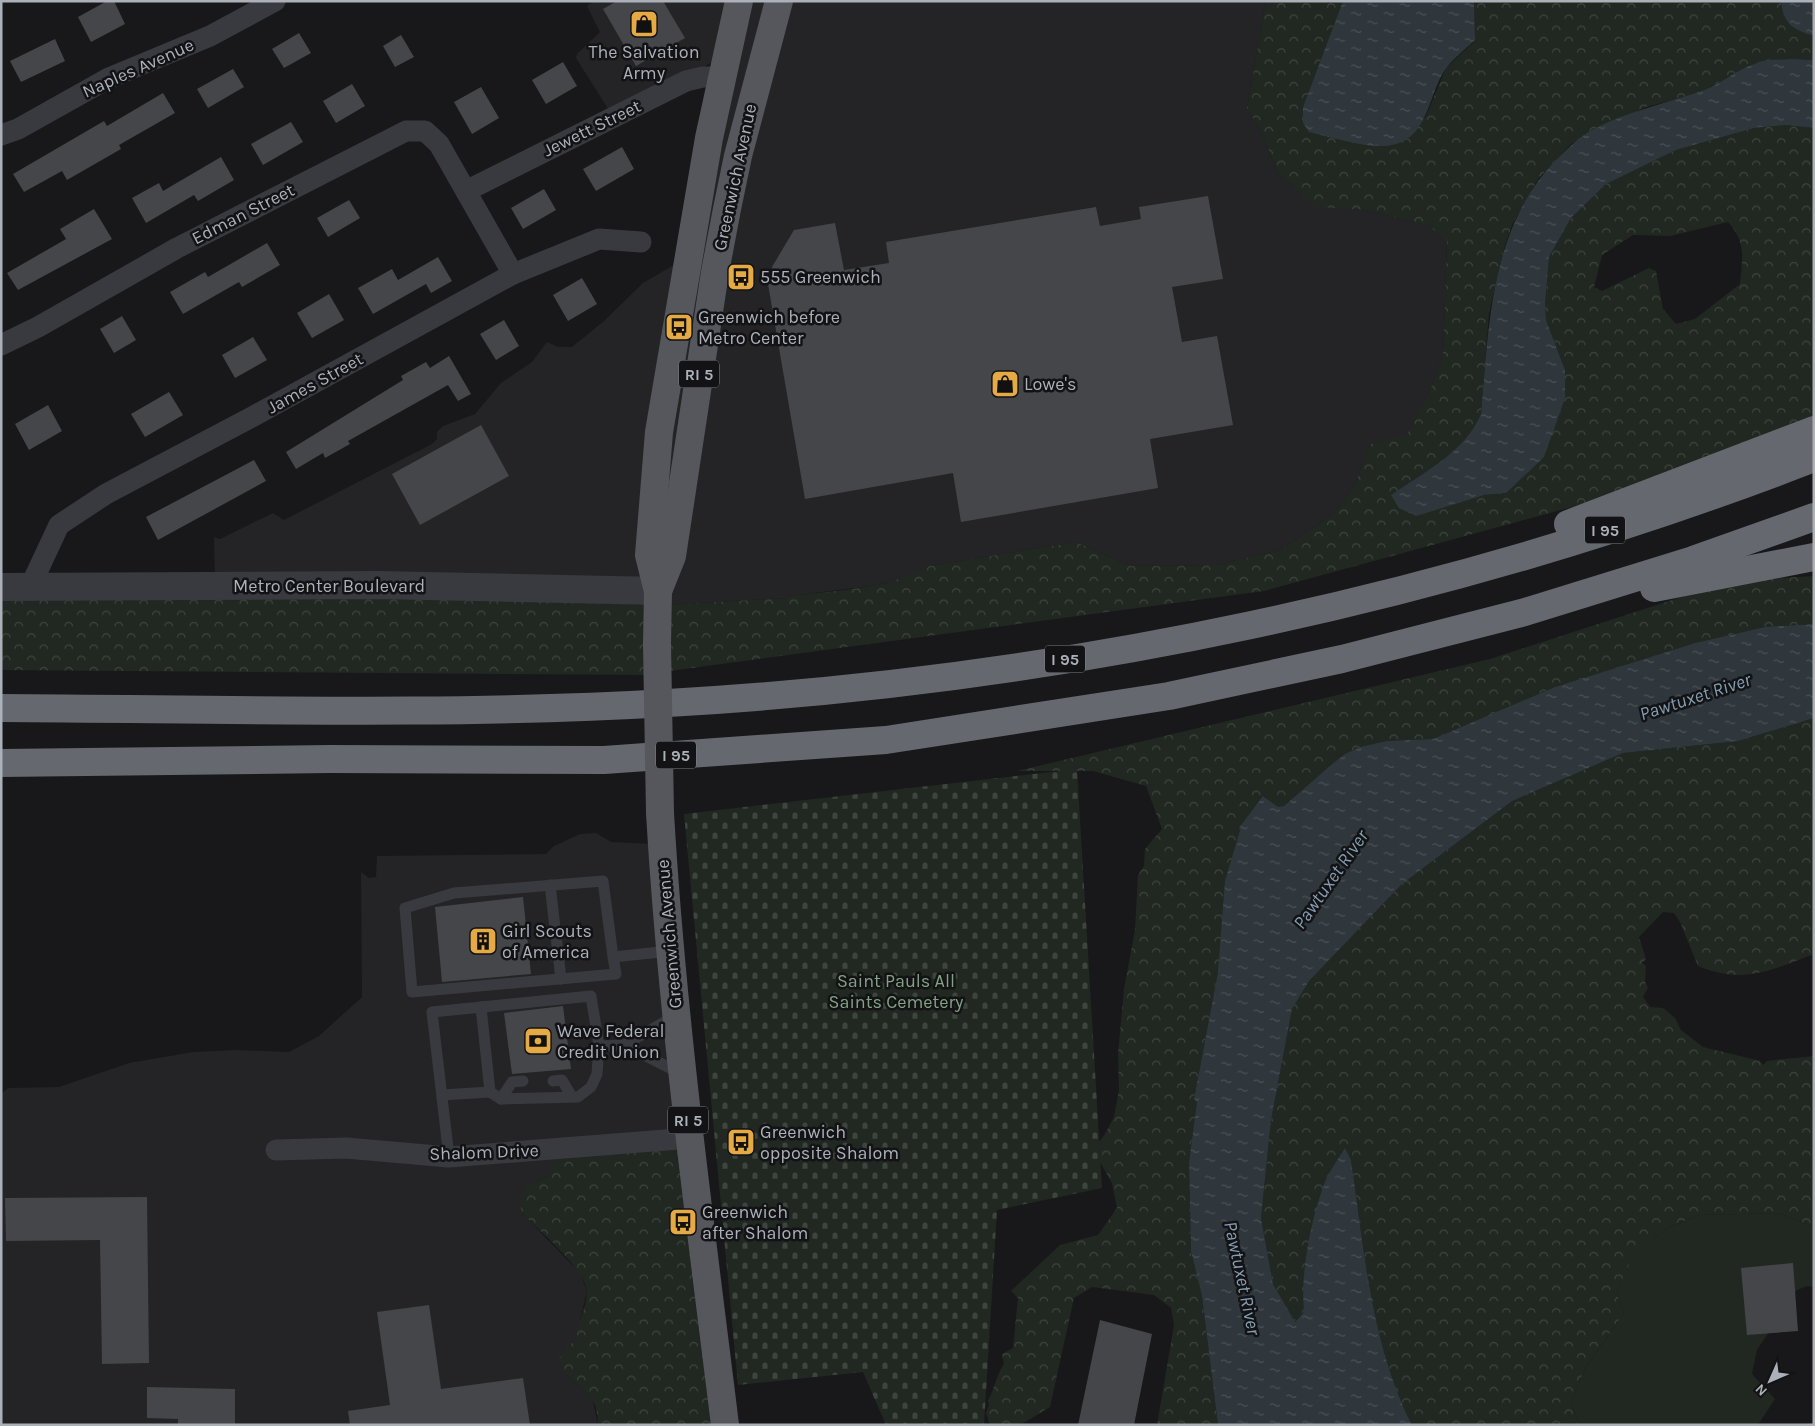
<svg xmlns="http://www.w3.org/2000/svg" width="1815" height="1426" font-family="Karla,sans-serif">
	<defs>
		<pattern id="forest-crowns" width="20" height="18" patternUnits="userSpaceOnUse" patternTransform="scale(1.25)"><rect width="20" height="18" fill="#202821"/><path d="M2 6a3 3 0 1 1 6 0M12 15a3 3 0 1 1 6 0" fill="none" stroke="#3e453f"/></pattern>
		<pattern id="cemetery-stones" width="16" height="16" patternUnits="userSpaceOnUse" patternTransform="scale(1.25)"><rect width="16" height="16" fill="#202821"/><path d="M2 7V4a2 2 0 0 1 4 0v3zM10 15v-3a2 2 0 0 1 4 0v3z" fill="#3e453f"/></pattern>
		<pattern id="water-ripples" width="26" height="14" patternUnits="userSpaceOnUse" patternTransform="scale(1.25)"><rect width="26" height="14" fill="#2f373d"/><path d="M2 4q2-2 4 0t4 0M15 11q2-2 4 0t4 0" fill="none" stroke="#4a5157"/></pattern>
	</defs>
	<rect width="100%" height="100%" fill="#18181a"/>
	<!-- built -->
	<g fill="#242427">
		<polygon points="593,1 1266,1 1247,108 1262,133 1278,174 1316,206 1366,210 1429,226 1447,241 1443,356 1429,393 1406,437 1370,444 1355,484 1333,514 1281,550 1216,565 1131,566 1076,542 929,566 910,577 872,586 788,596 786,598 664,605 215,584 214,537 220,539 273,513 284,520 432,444 437,439 437,432 443,426 475,414 501,383 532,362 547,342 558,347 572,347 604,321 643,283 693,254 726,55 612,115 576,58 577,54 600,32 587,6"/>
		<polygon points="596,833 611,842 655,844 692,1135 549,1176 528,1185 522,1213 580,1273 587,1291 567,1375 592,1397 598,1425 1,1425 1,1094 8,1088 59,1087 129,1063 193,1052 237,1050 289,1052 319,1036 362,997 361,872 369,878 376,877 377,856 546,854 554,846 580,834"/>
	</g>
	<!-- forest -->
	<g fill="url(#forest-crowns)" fill-rule="evenodd">
		<path d="M1266,1H1343L1303,107V123L1370,145L1385,146L1408,138L1426,116L1446,68L1475,41L1474,1H1781C1783,24 1793,30 1814,36V60L1791,59L1755,63L1699,93L1646,107L1571,144L1538,179L1513,223L1505,245L1489,313L1481,414C1465,452 1424,472 1391,495H1485L1506,493L1565,370L1546,320L1545,304L1549,257L1571,218L1606,184L1676,150L1754,128L1786,125L1814,128V419L1601,499L1264,591L662,672L652,675L1,670V586L664,605L786,598L788,596C836,590 887,590 929,566L1076,542L1131,566L1216,565L1281,550L1333,514L1355,484L1370,444L1406,436L1429,393L1443,356L1447,241L1429,226L1366,210L1316,207L1278,174L1262,133L1247,108ZM1728,222C1747,243 1742,257 1740,284L1695,319L1676,324L1663,309L1656,271L1649,268L1602,291L1594,287L1602,255L1633,235L1670,236Z"/>
		<path d="M1814,576V624L1765,627L1695,643L1555,687L1433,739L1387,741L1331,765L1284,806L1278,808L1264,796L1218,972L1194,1099L1197,1102L1189,1162L1191,1251L1202,1296L1218,1425H1157L1174,1325L1171,1308L1154,1295L1092,1287L1074,1298L1050,1407L1020,1425H990L986,1413L989,1405L988,1400C995,1388 996,1376 1004,1364L1002,1354L1013,1348L1018,1298L1011,1291L1060,1245L1098,1235L1117,1208L1112,1183L1093,1150L1105,1134L1114,1117L1119,1090L1118,1054L1124,989L1135,930L1138,875L1144,866L1145,849L1162,829L1146,786L1093,771H1017L1490,659L1731,581Z"/>
		<path d="M1814,718V954C1771,970 1744,985 1698,966L1680,922L1674,913L1663,912L1639,937L1646,959L1642,963L1646,966L1645,982L1648,988L1643,997L1650,1007L1663,1008L1675,1018L1681,1030L1703,1047L1760,1061L1763,1065L1767,1061L1814,1056V1227L1779,1213L1700,1215L1669,1227L1631,1260L1617,1293L1624,1313L1585,1369L1571,1403L1579,1425H1412C1371,1344 1364,1248 1351,1160L1345,1149L1303,1299L1304,1312L1294,1322L1273,1284L1261,1218L1271,1120L1292,1009L1309,981L1402,884L1512,801L1623,753L1738,741Z"/>
		<path d="M688,1139L728,1425H598C598,1396 586,1393 568,1376C564,1372 562,1364 559,1358L576,1338C577,1323 586,1309 587,1293C588,1271 537,1229 522,1213L519,1201L528,1185L549,1176L552,1144Z"/>
	</g>
	<!-- cemetery -->
	<polygon fill="url(#cemetery-stones)" points="1077,769 1102,1188 997,1210 984,1425 886,1425 863,1372 738,1385 684,814"/>
	<!-- park -->
	<polygon fill="#202821" points="1779,1213 1814,1227 1814,1287 1807,1286 1797,1290 1757,1350 1752,1374 1775,1399 1758,1425 1579,1425 1571,1403 1585,1369 1624,1313 1617,1293 1631,1259 1669,1227 1700,1215"/>
	<!-- water -->
	<g fill="url(#water-ripples)">
		<path d="M1343,1H1474L1475,40C1466,49 1455,57 1447,67C1427,93 1430,144 1384,146C1360,147 1332,137 1309,132L1303,123V107Z"/>
		<path d="M1781,1H1814V36C1793,30 1783,24 1781,1Z"/>
		<path d="M1791,59L1814,60V128L1786,125L1754,128L1676,150L1606,184L1571,218L1549,257L1545,304L1546,320L1565,370V398L1544,457L1506,493L1484,495L1416,516L1399,508L1391,495C1424,472 1465,452 1481,414C1489,326 1490,229 1555,161C1567,149 1580,136 1596,128C1628,112 1662,104 1696,93C1717,87 1734,71 1754,64C1764,59 1780,60 1791,59Z"/>
		<path d="M1814,624V718L1738,741L1623,753L1512,801L1402,884L1309,981L1292,1009L1271,1120L1261,1218L1273,1284L1295,1322L1304,1312C1300,1275 1311,1218 1325,1182C1330,1171 1338,1159 1345,1148L1351,1160C1364,1248 1371,1344 1412,1425H1218L1202,1296L1191,1251L1189,1162L1197,1102L1194,1099L1218,972L1225,881L1242,824L1263,796L1278,807L1284,806L1331,765L1345,754L1361,747L1387,741L1433,739L1555,687L1695,643L1765,627Z"/>
	</g>
	<!-- building -->
	<g fill="#45464a">
		<polygon points="107,1 114,1 125,24 91,42 78,17"/>
		<polygon points="617,1 663,1 685,38 636,66 603,9"/>
		<polygon points="299,33 311,53 284,68 272,49"/>
		<polygon points="401,35 414,57 395,67 383,46"/>
		<polygon points="55,39 65,61 21,82 10,61"/>
		<polygon points="563,62 577,86 546,104 532,80"/>
		<polygon points="233,69 244,87 208,108 197,89"/>
		<polygon points="352,84 365,106 336,123 323,101"/>
		<polygon points="481,87 499,118 472,134 454,102"/>
		<polygon points="163,93 175,113 119,145 121,149 67,180 62,171 24,192 13,174 104,121 107,126"/>
		<polygon points="291,122 303,142 263,165 251,144"/>
		<polygon points="622,147 634,169 596,191 583,169"/>
		<polygon points="221,157 234,180 198,201 194,195 146,223 132,198 159,183 163,191"/>
		<polygon points="544,189 556,210 523,229 511,208"/>
		<polygon points="1208,196 1223,279 1172,287 1182,342 1217,336 1233,425 1150,439 1158,488 961,522 953,473 805,499 768,284 774,283 772,267 794,230 835,223 844,270 889,263 886,242 1096,207 1100,226 1141,219 1139,207"/>
		<polygon points="349,200 360,218 328,237 317,218"/>
		<polygon points="94,209 112,239 18,290 7,273 66,239 60,229"/>
		<polygon points="267,243 280,265 242,287 239,282 183,314 170,292 205,272 208,277"/>
		<polygon points="438,257 452,281 431,293 426,284 373,314 358,288 392,269 398,280"/>
		<polygon points="582,278 597,304 568,321 553,295"/>
		<polygon points="329,294 344,320 312,338 297,313"/>
		<polygon points="122,316 136,340 114,353 100,329"/>
		<polygon points="504,320 519,346 496,360 480,334"/>
		<polygon points="253,337 267,360 235,378 222,355"/>
		<polygon points="449,356 471,394 458,401 448,385 348,441 350,444 325,458 323,453 296,469 286,452 403,380 401,376 426,362 430,368"/>
		<polygon points="169,392 183,415 145,437 131,414"/>
		<polygon points="48,405 62,431 29,450 15,424"/>
		<polygon points="481,425 509,476 420,525 392,474"/>
		<polygon points="254,460 266,481 158,540 146,517"/>
		<polygon points="523,897 531,974 442,982 435,907"/>
		<polygon points="563,1006 571,1069 512,1074 504,1013"/>
		<polygon points="147,1197 149,1363 102,1364 100,1240 6,1241 5,1198"/>
		<polygon points="1793,1263 1798,1331 1747,1335 1741,1268"/>
		<polygon points="429,1305 441,1389 523,1378 530,1425 350,1425 348,1411 390,1405 377,1312"/>
		<polygon points="1100,1320 1152,1334 1134,1425 1078,1425"/>
		<polygon points="147,1387 235,1389 235,1425 178,1425 178,1419 147,1418"/>
	</g>
	<g fill="none" stroke-linecap="round" stroke-linejoin="round">
		<!-- service -->
		<g stroke="#393a3f" stroke-width="11">
			<polyline points="550,885 561,979"/>
			<polyline points="613,957 616,974 412,992 405,908 454,893 603,881 613,957 670,951"/>
			<polyline points="481,1007 490,1092"/>
			<polyline points="675,1016 624,1045 680,1073"/>
			<polyline points="553,1081 562,1080 572,1097"/>
			<polyline points="442,1095 490,1092 501,1099 578,1097 591,1087 597,1074 599,1046"/>
			<polyline points="501,1099 512,1082 523,1081"/>
			<polyline points="449,1157 432,1012 591,996 599,1046 624,1045"/>
		</g>
		<!-- minor -->
		<g stroke="#393a3f" stroke-width="21">
			<polyline points="1,135 18,129 109,78 210,36 275,1"/>
			<polyline points="466,191 686,81 703,77 721,77"/>
			<polyline points="1,345 38,327 177,248 406,131 425,131 439,144 513,274"/>
			<polyline points="30,587 59,525 106,494 252,417 513,274 599,239 641,242"/>
			<polyline points="276,1150 346,1148 449,1157 691,1138"/>
		</g>
		<!-- tertiary -->
		<polyline stroke="#393a3f" stroke-width="28" points="1,587 378,585 658,591"/>
		<!-- primary -->
		<g stroke="#55575d" stroke-width="28">
			<polyline points="658,591 672,556 715,272 727,209 738,156 779,1"/>
			<polyline points="657,644 658,591 649,555 659,432 709,138 739,1"/>
			<path d="M660,813C672,1018 700,1222 725,1425"/>
		</g>
		<!-- motorway -->
		<g stroke="#65686f" stroke-width="28">
			<polyline points="1568,524 1814,430"/>
			<polyline points="1654,588 1814,557"/>
			<path d="M1,708C223,709 446,716 668,703C1058,681 1450,599 1814,458"/>
			<polyline points="1,763 330,759 604,760 886,740 1169,696 1342,659 1525,612 1693,560 1814,517"/>
		</g>
		<!-- primary-bridge -->
		<polyline stroke="#55575d" stroke-width="28" points="657,644 660,813"/>
	</g>
	<!-- icons -->
	<defs>
		<symbol id="shop-square" viewBox="-11 -11 22 22"><rect x="-9" y="-9" width="18" height="18" rx="4" fill="#e6aa44" stroke="#131315"/><path d="M-5-2.5h2.3a2.7 3.5 0 0 1 5.4 0H5L5.5 6h-11ZM-1.5-2.5h3a1.5 2.3 0 0 0-3 0Z" fill="#111"/></symbol>
		<symbol id="bus-square" viewBox="-11 -11 22 22"><rect x="-9" y="-9" width="18" height="18" rx="4" fill="#e6aa44" stroke="#131315"/><path d="M-5-6H5V4H4V6H2V4H-2V6H-4V4H-5ZM-3.5-4V0h7V-4ZM-3.5 1.2v1.5H-2V1.2ZM2 1.2v1.5H3.5V1.2Z" fill="#111"/></symbol>
		<symbol id="building-square" viewBox="-11 -11 22 22"><rect x="-9" y="-9" width="18" height="18" rx="4" fill="#e6aa44" stroke="#131315"/><path d="M-4-6H4V6H1V3H-1V6H-4ZM-2.5-4.3h1.7v1.8h-1.7ZM.8-4.3h1.7v1.8H.8ZM-2.5-1h1.7V.8h-1.7ZM.8-1h1.7V.8H.8Z" fill="#111"/></symbol>
		<symbol id="bank-square" viewBox="-11 -11 22 22"><rect x="-9" y="-9" width="18" height="18" rx="4" fill="#e6aa44" stroke="#131315"/><path d="M-6-4H6V4H-6ZM0-2.3a2.3 2.3 0 1 0 0 4.6a2.3 2.3 0 1 0 0-4.6Z" fill="#111"/></symbol>
	</defs>
	<g fill-rule="evenodd">
		<use href="#shop-square" x="628" y="8" width="32" height="32"/>
		<use href="#bus-square" x="725" y="261" width="32" height="32"/>
		<use href="#bus-square" x="663" y="311" width="32" height="32"/>
		<use href="#shop-square" x="989" y="368" width="32" height="32"/>
		<use href="#building-square" x="467" y="925" width="32" height="32"/>
		<use href="#bank-square" x="522" y="1025" width="32" height="32"/>
		<use href="#bus-square" x="725" y="1126" width="32" height="32"/>
		<use href="#bus-square" x="667" y="1206" width="32" height="32"/>
	</g>
	<g text-anchor="middle" stroke-width="5" stroke-linejoin="round" paint-order="stroke">
		<!-- shield labels -->
		<g fill="#131315" stroke="#7d8188" stroke-width="1">
			<rect x="679" y="360.5" width="40" height="27" rx="4"/>
			<rect x="1585" y="516.5" width="40" height="27" rx="4"/>
			<rect x="1045" y="645.5" width="40" height="27" rx="4"/>
			<rect x="656" y="741.5" width="40" height="27" rx="4"/>
			<rect x="668" y="1106.5" width="40" height="27" rx="4"/>
		</g>
		<g font-size="16" font-weight="bold" fill="#abb0b9">
			<text x="699" y="380">RI 5</text>
			<text x="1605" y="536">I 95</text>
			<text x="1065" y="665">I 95</text>
			<text x="676" y="761">I 95</text>
			<text x="688" y="1126">RI 5</text>
		</g>
		<!-- poi labels -->
		<g font-size="18" fill="#abb0b9" stroke="#131315" text-anchor="start">
			<text x="644" y="58" text-anchor="middle">The Salvation<tspan x="644" dy="21">Army</tspan></text>
			<text x="760" y="283">555 Greenwich</text>
			<text x="698" y="323">Greenwich before<tspan x="698" dy="21">Metro Center</tspan></text>
			<text x="1024" y="390">Lowe's</text>
			<text x="502" y="937">Girl Scouts<tspan x="502" dy="21">of America</tspan></text>
			<text x="557" y="1037">Wave Federal<tspan x="557" dy="21">Credit Union</tspan></text>
			<text x="760" y="1138">Greenwich<tspan x="760" dy="21">opposite Shalom</tspan></text>
			<text x="702" y="1218">Greenwich<tspan x="702" dy="21">after Shalom</tspan></text>
		</g>
		<!-- street labels -->
		<g font-size="18" fill="#abb0b9" stroke="#131315">
			<text transform="translate(138 68) rotate(-24)" y="6">Naples Avenue</text>
			<text transform="translate(592 128) rotate(-26)" y="6">Jewett Street</text>
			<text transform="translate(735 177) rotate(-78)" y="6">Greenwich Avenue</text>
			<text transform="translate(243 214) rotate(-27)" y="6">Edman Street</text>
			<text transform="translate(315 383) rotate(-29)" y="6">James Street</text>
			<text x="329" y="592">Metro Center Boulevard</text>
			<text transform="translate(669 934) rotate(-95)" y="6">Greenwich Avenue</text>
			<text transform="translate(484 1152) rotate(-2)" y="6">Shalom Drive</text>
		</g>
		<!-- park labels -->
		<g font-size="18" fill="#83a284" stroke="#131315">
			<text x="896" y="987">Saint Pauls All<tspan x="896" dy="21">Saints Cemetery</tspan></text>
		</g>
		<!-- water labels -->
		<g font-size="19" font-style="italic" fill="#859eb1" stroke="#131315">
			<text transform="translate(1695 696) rotate(-18)" y="7">Pawtuxet River</text>
			<text transform="translate(1330 879) rotate(-55)" y="7">Pawtuxet River</text>
			<text transform="translate(1243 1278) rotate(78)" y="7">Pawtuxet River</text>
		</g>
	</g>
	<!-- border -->
	<rect width="1815" height="1426" fill="none" stroke="#abb0b9" stroke-width="5"/>
	<!-- north arrow -->
	<g transform="translate(1770 1381) rotate(225)" stroke="#131315" stroke-width="4" paint-order="stroke">
	<path d="M0-4L9 19L0 12L-9 19Z" fill="#abb0b9"/>
	<text y="-8" font-size="14" font-weight="bold" text-anchor="middle" fill="#abb0b9">N</text>
	</g>
</svg>
